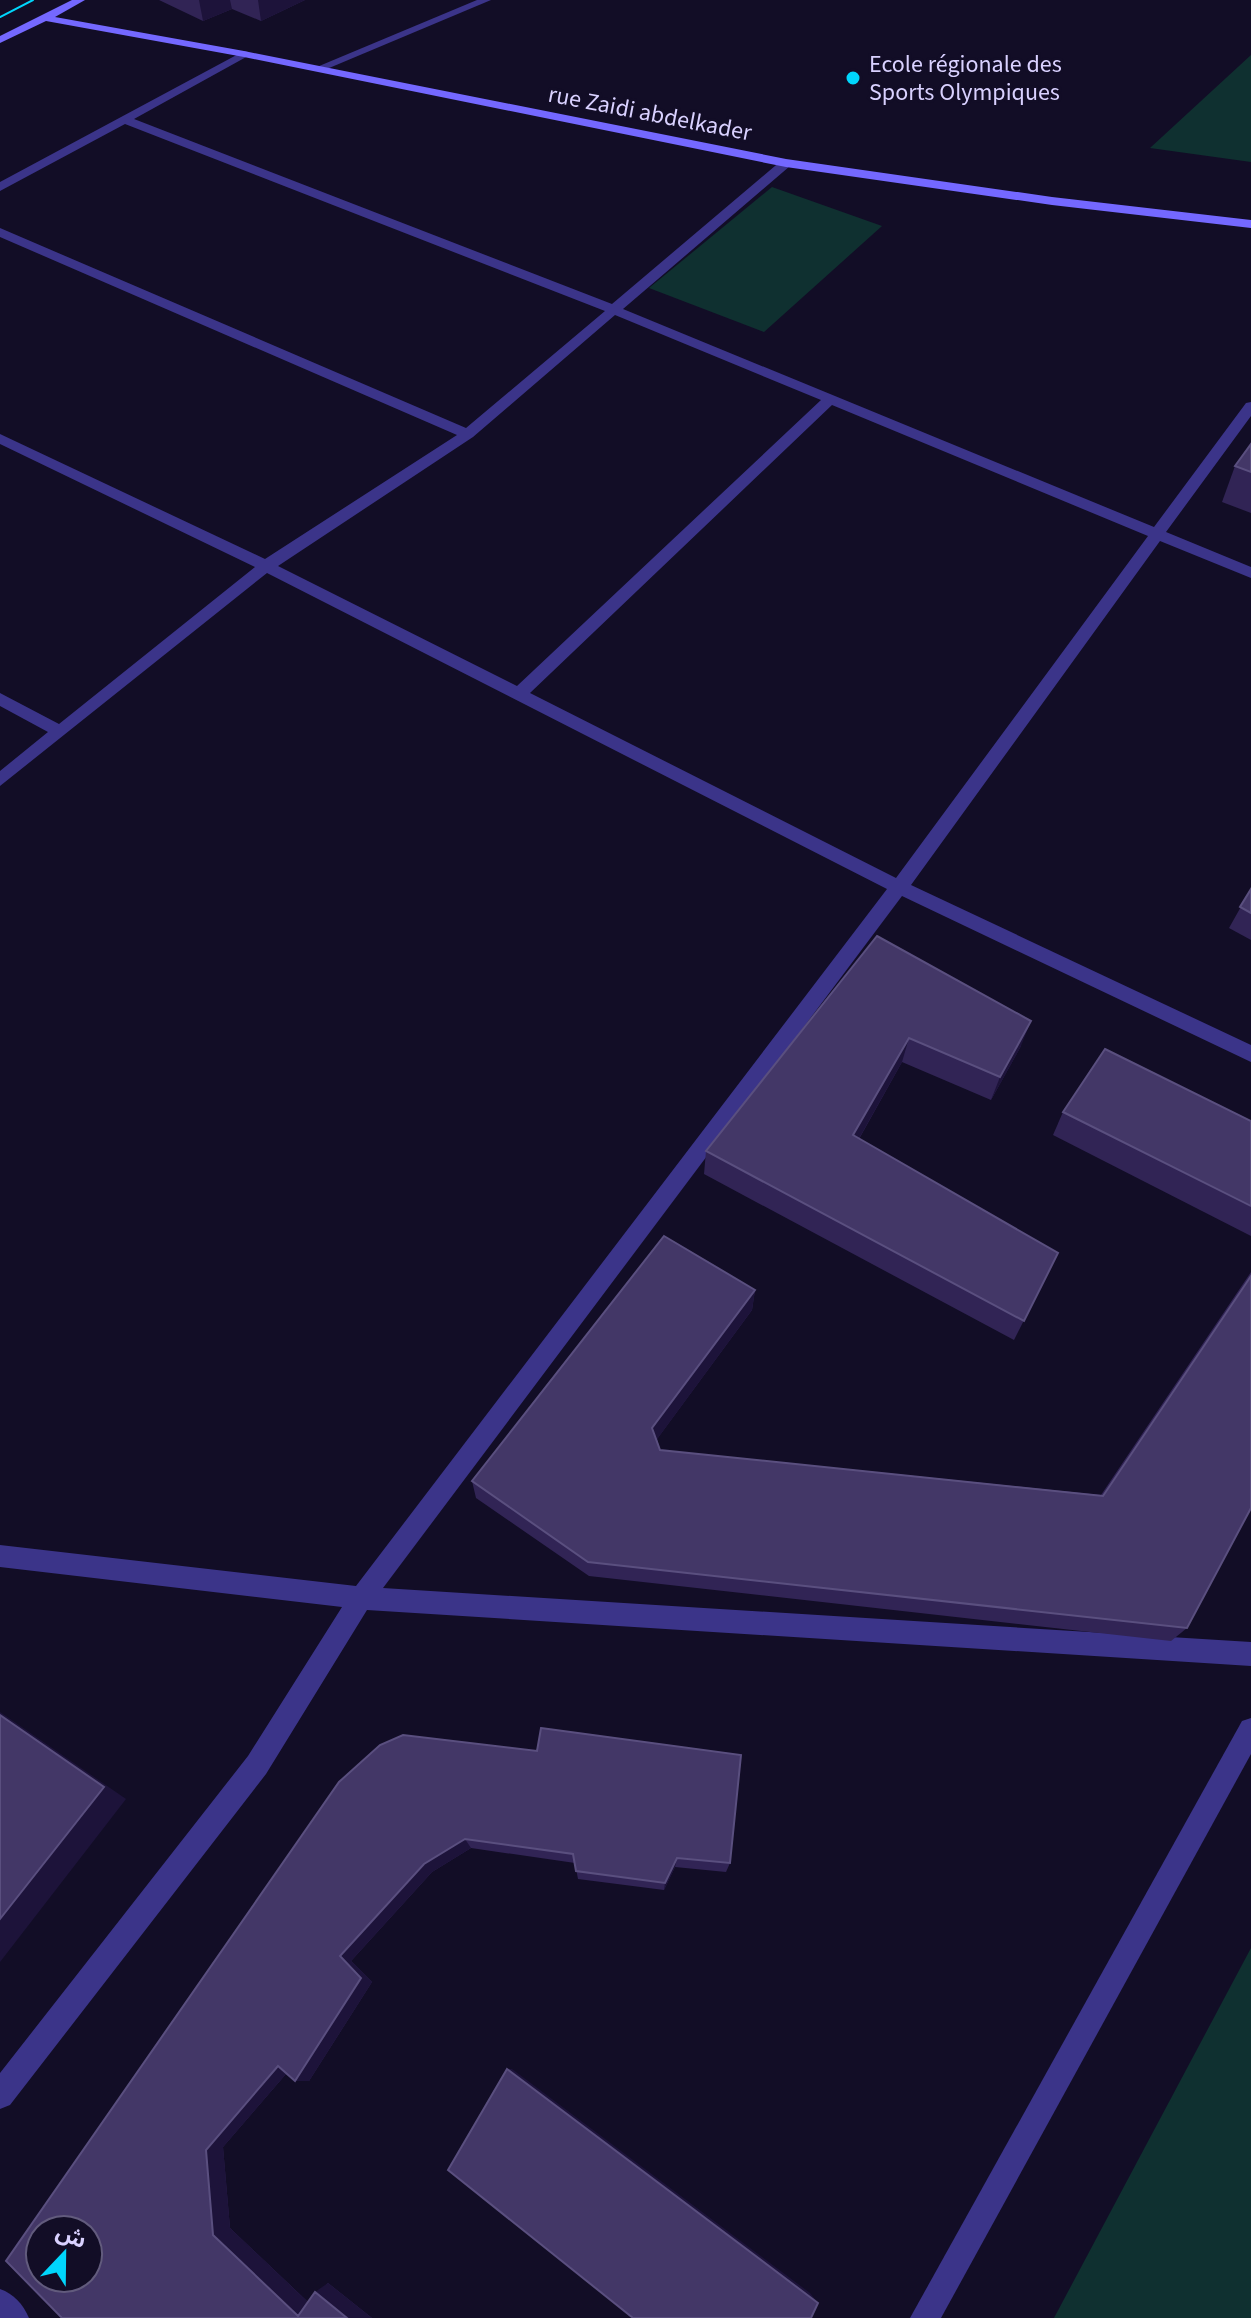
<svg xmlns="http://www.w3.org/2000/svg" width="1251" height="2318" font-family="'Source Sans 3','Noto Sans Arabic',sans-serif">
	<rect width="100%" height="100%" fill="#120d26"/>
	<!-- green -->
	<g fill="#0f3030">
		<polygon points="1251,55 1251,162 1150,148"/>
		<polygon points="772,187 882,226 764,332 649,288"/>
		<polygon points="1251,1948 1251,2318 1054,2318"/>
	</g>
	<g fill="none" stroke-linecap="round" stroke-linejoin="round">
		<!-- service -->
		<polygon fill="#3b3489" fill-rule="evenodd" points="477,0 491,0 322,71 312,69"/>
		<!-- minor -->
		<g fill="#3b3489" fill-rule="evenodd">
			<path d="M244,51L248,52V56L134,119L612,304L782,160H790V166L623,309L1154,527L1246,403L1251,402V416L1166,532L1251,567V578L1160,541L911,885L1251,1045V1062L902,896L383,1588L1251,1642V1666L367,1610L266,1774L10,2105L0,2109V2073L248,1756L342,1607L0,1567V1545L356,1586L887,889L267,573L0,786V771L48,732L0,706V693L59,724L255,567L0,444V434L265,559L457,435L0,237V228L466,428L605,311L125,124L0,191V182ZM615,315L821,400L517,686L278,566L473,437ZM832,405L1148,536L896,878L530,693Z"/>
			<polygon points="1251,1718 1251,1754 941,2318 910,2318 1242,1721"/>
			<path d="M0,2289C14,2294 23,2304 29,2318H0Z"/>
		</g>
		<!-- secondary -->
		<polygon fill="#7468ff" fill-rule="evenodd" points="72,0 85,0 55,17 244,51 786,159 1052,197 1251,220 1251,228 1052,205 786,167 244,57 46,21 0,43 0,36"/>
		<!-- tram -->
		<polyline stroke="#00d6fc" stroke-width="2" points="0,17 33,0"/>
	</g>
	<!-- wall -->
	<g fill="#312455">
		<polygon points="159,0 305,0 261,21 232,9 203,21"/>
		<polygon points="1251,444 1251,513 1222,502 1235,466"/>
		<polygon points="1251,889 1251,940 1229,928"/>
		<polygon points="877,936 1021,1046 991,1100 902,1062 859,1139 1058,1253 1014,1340 704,1174 706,1151"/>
		<polygon points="1063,1112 1251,1121 1251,1236 1053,1135"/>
		<polygon points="1251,1272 1251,1508 1187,1628 1171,1641 589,1576 476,1498 472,1481 755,1290 752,1310 657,1439 660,1450 1101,1495"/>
		<polygon points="339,1782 730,1863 726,1872 675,1867 664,1890 578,1879 575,1863 471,1848 432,1872 351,1961 372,1982 309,2081 295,2081 286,2074 223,2147 230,2228 308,2302 328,2283 372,2318 62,2318"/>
	</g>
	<!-- shaded-wall -->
	<g fill="#1d133a">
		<polygon points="199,0 230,0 232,9 203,21"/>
		<polygon points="258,0 305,0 261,21"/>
		<polygon points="1031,1021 1021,1046 991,1100 1000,1077"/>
		<polygon points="909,1038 902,1062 848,1158 853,1135"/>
		<polygon points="755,1290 752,1310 652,1446 652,1428"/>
		<polygon points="0,1712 126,1799 0,1962"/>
		<polygon points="465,1839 471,1848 432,1872 351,1961 372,1982 309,2081 295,2081 340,1956 424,1864"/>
		<polygon points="677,1858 675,1867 664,1890 665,1883"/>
		<polygon points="278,2066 292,2067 223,2147 230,2228 312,2306 298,2316 213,2235 206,2150"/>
		<polygon points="507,2069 512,2069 810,2293 818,2303"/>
		<polygon points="328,2283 372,2318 347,2318 315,2292"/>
	</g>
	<!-- building -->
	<g fill="#433767" stroke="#5a4f7f" stroke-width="2" fill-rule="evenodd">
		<polygon points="1251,444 1251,472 1235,466"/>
		<polygon points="1251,889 1251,913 1240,907"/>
		<polygon points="877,936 1031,1021 1000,1077 909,1038 853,1135 1058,1253 1024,1321 706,1151"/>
		<polygon points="1105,1049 1251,1121 1251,1206 1063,1112"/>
		<polygon points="664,1236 755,1290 652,1428 660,1450 1103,1496 1251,1276 1251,1508 1187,1628 588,1562 472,1481"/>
		<polygon points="0,1715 104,1787 0,1919"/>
		<path d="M541,1728L741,1755L730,1863L677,1858L665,1883L576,1871L573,1854L465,1839L424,1864L340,1956L361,1978L295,2081L278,2066L206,2150L213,2235L298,2316L315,2292L347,2318H62L6,2261L339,1782L380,1745L403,1735L537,1751ZM40,2230H88V2278H40Z"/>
		<polygon points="507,2069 818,2303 811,2318 633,2318 448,2170"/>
	</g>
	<!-- markers -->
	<circle fill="#00d6fc" stroke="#120d26" stroke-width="3" cx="853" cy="78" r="8"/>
	<g text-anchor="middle" stroke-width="6" stroke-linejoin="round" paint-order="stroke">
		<!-- far-poi labels -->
		<g font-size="24" fill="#d9d1ff" stroke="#120d26" text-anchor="start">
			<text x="869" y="72">Ecole régionale des<tspan x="869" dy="28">Sports Olympiques</tspan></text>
		</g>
		<!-- far-street labels -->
		<g font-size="24" fill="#d9d1ff" stroke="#120d26">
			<text transform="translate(650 113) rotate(11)" y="8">rue Zaidi abdelkader</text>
		</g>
	</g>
	<!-- north arrow -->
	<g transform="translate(64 2254) rotate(22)"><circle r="38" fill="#120d26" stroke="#625b7d" stroke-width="2"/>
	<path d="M0-6L14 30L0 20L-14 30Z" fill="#00d6fc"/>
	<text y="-12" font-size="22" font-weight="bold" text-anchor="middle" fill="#d9d1ff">ش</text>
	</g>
</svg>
